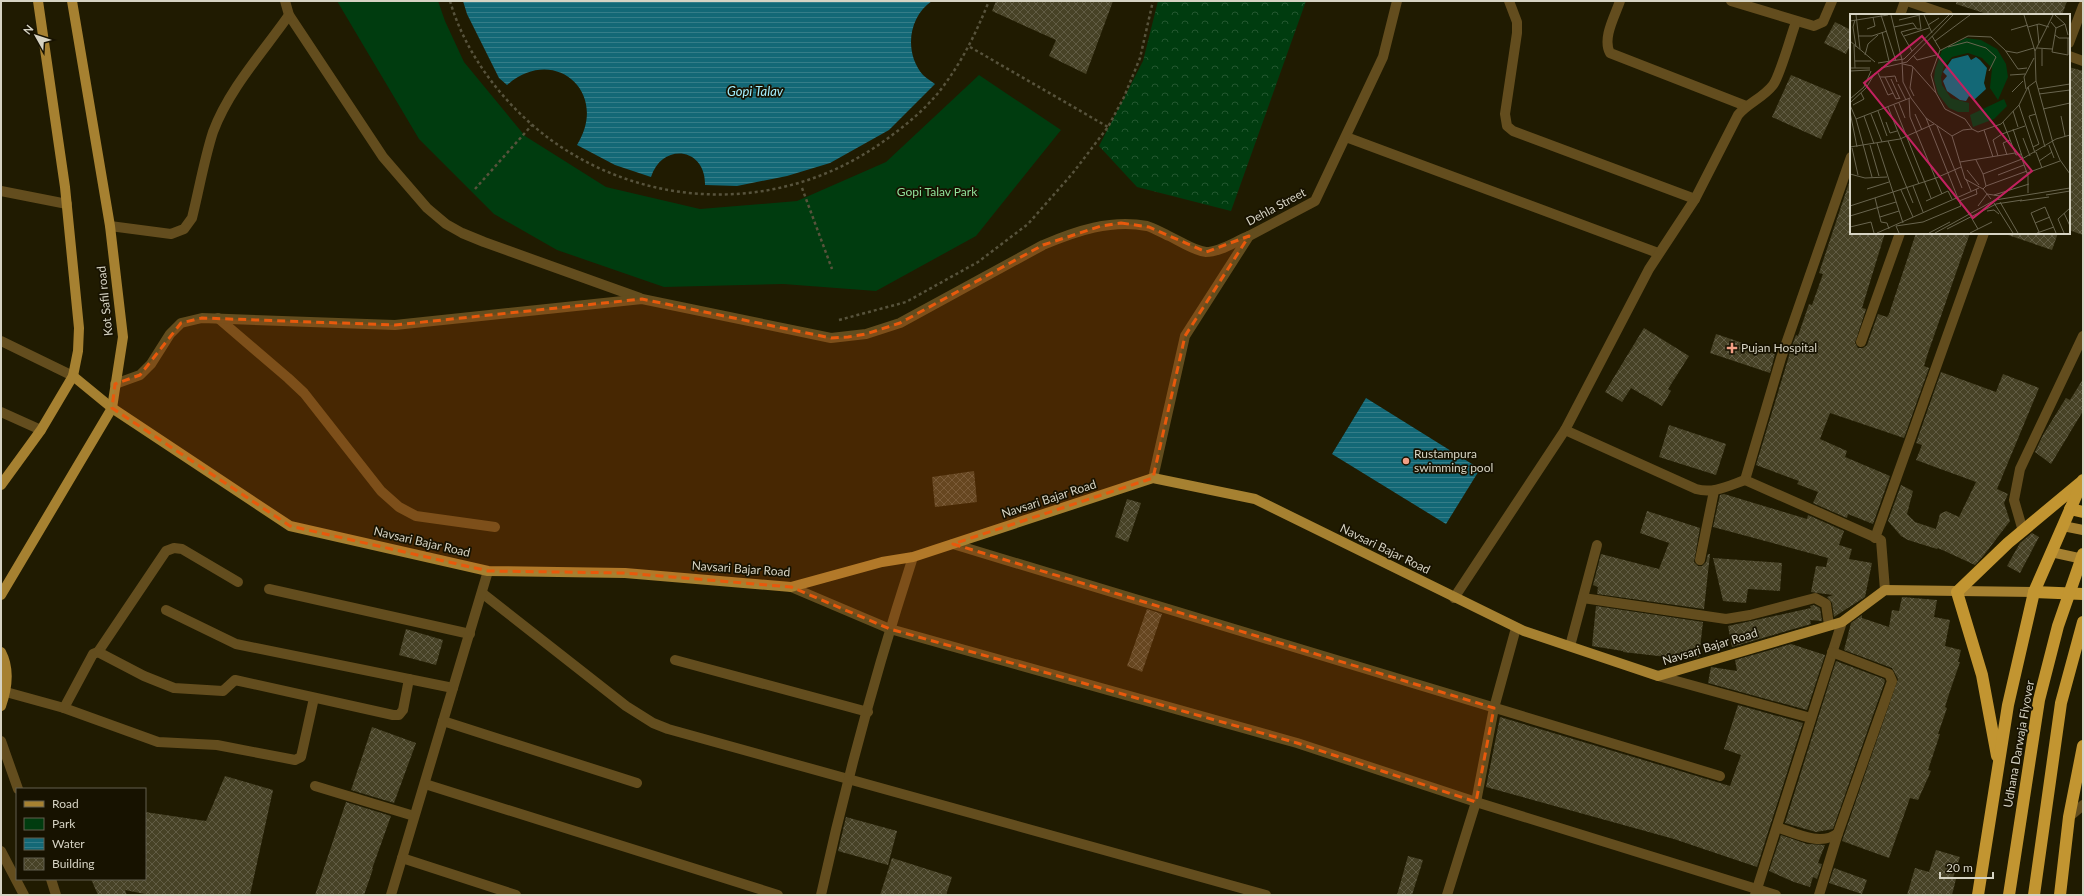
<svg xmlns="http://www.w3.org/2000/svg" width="2084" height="896" font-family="Lato,sans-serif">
	<defs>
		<pattern id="forest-crowns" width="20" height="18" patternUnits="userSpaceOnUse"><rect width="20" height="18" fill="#003c0f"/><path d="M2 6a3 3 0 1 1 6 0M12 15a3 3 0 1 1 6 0" fill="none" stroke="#245730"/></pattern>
		<pattern id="water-rules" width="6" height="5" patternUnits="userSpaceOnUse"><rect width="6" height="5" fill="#136876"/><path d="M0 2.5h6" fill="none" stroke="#357d88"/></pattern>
		<pattern id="building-cross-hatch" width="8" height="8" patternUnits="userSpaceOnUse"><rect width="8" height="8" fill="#474226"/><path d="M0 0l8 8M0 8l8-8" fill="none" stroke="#615c44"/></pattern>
	</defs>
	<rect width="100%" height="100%" fill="#201b01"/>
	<!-- forest -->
	<polygon fill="url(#forest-crowns)" points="1158,1 1306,1 1231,211 1137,187 1099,146 1143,61"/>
	<!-- park -->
	<polygon fill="#003c0f" points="337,1 438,1 445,21 464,62 525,136 606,187 700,209 797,201 886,162 979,75 1061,130 976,236 876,291 783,284 664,287 557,250 494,214 419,139"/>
	<!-- water -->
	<g fill="url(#water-rules)">
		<path d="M463,1H932C908,17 904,53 923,75C926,78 931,81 935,84L889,130L830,163L787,176L737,186L705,185C706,147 662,142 651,177L615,165L577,145C610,92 554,44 507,85L499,78L467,14Z"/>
		<polygon points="1366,398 1480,469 1446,524 1332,454"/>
	</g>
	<!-- building -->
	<g fill="url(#building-cross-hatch)">
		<polygon points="996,1 1113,1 1086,74 1049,56 1056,40 992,11"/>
		<polygon points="1956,1 2067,1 2062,15 1990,15 1956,4"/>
		<polygon points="1835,22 1851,30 1851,43 1846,54 1824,43"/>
		<polygon points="2069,67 2083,71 2083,235 2069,230"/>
		<polygon points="1791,75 1841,96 1821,139 1772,117"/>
		<polygon points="1850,180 1851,233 1885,233 1862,308 1866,309 1855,343 1858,348 1863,348 1867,345 1878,314 1887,317 1889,314 1916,233 1970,233 1928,353 1924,366 1929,368 1904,438 1830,413 1820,439 1847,451 1845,457 1890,476 1873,524 1848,514 1847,518 1813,503 1818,492 1797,484 1799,481 1756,465 1792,346 1796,335 1798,336 1809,304 1812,305 1823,274 1819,273"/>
		<polygon points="2008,233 2058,233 2052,250 2008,235"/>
		<polygon points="1644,328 1689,356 1668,389 1671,391 1662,406 1631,388 1622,402 1605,392"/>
		<polygon points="1716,334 1775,354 1770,373 1710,353"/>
		<polygon points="1941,372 1996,392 2003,374 2039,388 1997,489 2008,494 2004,503 2010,521 1984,555 1975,565 1938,548 1937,549 1908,540 1901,536 1888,521 1901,485 1913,491 1907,514 1915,522 1936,529 1940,514 1946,511 1959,517 1976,482 1916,460 1922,445 1916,443"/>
		<polygon points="2083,379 2083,411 2051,464 2035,452 2043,435 2066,398 2070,400"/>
		<polygon points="1669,425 1726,444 1716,475 1659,457"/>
		<polygon points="974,471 977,502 935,507 932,477"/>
		<polygon points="1724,494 1807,519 1808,515 1844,531 1839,545 1852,549 1849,559 1872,563 1865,597 1834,617 1832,603 1827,597 1833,595 1811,592 1816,566 1826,567 1828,558 1713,527 1720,495"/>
		<polygon points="1127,499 1141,503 1128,542 1115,537"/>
		<polygon points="1647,511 1700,528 1694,562 1698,566 1702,566 1706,562 1708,554 1710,554 1704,609 1597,594 1598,587 1593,585 1601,554 1659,569 1669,543 1640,533"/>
		<polygon points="2032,533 2039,537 2020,573 2007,566 2020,543"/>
		<polygon points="1713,558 1782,563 1780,591 1748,589 1746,603 1723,601"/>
		<polygon points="1902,597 1937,600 1934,617 1950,620 1945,646 1961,650 1958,662 1960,662 1950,691 1945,707 1947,708 1938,734 1940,734 1928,770 1931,771 1918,800 1910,798 1889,858 1842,841 1898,679 1892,668 1844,650 1851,623 1862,615 1862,618 1889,627 1892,610 1899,611"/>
		<polygon points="1814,605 1820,608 1822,621 1810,620 1811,624 1732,647 1728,626 1811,608 1810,606"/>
		<polygon points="1596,606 1703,622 1699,657 1685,659 1623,652 1623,651 1592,646"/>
		<polygon points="1147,609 1162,614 1142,672 1127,666"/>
		<polygon points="406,629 443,640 436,665 399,655"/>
		<polygon points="1791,644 1825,655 1807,710 1708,683 1711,667 1737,671 1735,660"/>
		<polygon points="1836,661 1884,679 1885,681 1833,829 1816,832 1785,823"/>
		<polygon points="1738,705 1803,723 1757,867 1674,839 1486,787 1500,717 1730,786 1741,755 1724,749"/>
		<polygon points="372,727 416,743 394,803 351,790"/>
		<polygon points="225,776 273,790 250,895 150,895 125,890 127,895 98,895 91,879 145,879 145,812 206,821"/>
		<polygon points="346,802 391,816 372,869 373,869 364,895 315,895"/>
		<polygon points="846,817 897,831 888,865 838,851"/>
		<polygon points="1781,835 1807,844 1825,845 1818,863 1822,864 1817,879 1813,877 1810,887 1794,882 1769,871"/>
		<polygon points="1936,850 1960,857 1953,878 1956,879 1952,895 1907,895 1915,868 1929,872"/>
		<polygon points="1408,856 1423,860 1412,895 1397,895"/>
		<polygon points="892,858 952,877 946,895 880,895"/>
		<polygon points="1834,868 1867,880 1862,894 1829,883"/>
	</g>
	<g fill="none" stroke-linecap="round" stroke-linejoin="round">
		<!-- path -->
		<g stroke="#57533c" stroke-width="2.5" stroke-dasharray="3 3" stroke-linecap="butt">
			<path d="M450,1C466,56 505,106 551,140C651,212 784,213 884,141C905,126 926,109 942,88C963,60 976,33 989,1"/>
			<polyline points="970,47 1108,127"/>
			<polyline points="802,188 832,269"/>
			<polyline points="475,189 532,125"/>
			<polyline points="839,320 906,302 978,262 1028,224 1072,174 1108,127 1124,97 1140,58 1153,1"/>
		</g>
		<!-- minor -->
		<g stroke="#634d1e" stroke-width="10">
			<polyline points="285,1 289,15 383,157 427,208 446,224 462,233 484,242 640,298"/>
			<polyline points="1509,1 1517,22 1517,33 1505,114 1507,126 1513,131 1695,199"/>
			<path d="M1620,1C1615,16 1602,38 1610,53L1746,106"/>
			<polyline points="1731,1 1814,26 1823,22 1832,1"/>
			<polyline points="1907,1 1948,15"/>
			<polyline points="1900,15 1905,1"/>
			<polyline points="2069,43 2083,6"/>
			<polyline points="2069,56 2083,61"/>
			<polyline points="1346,137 1658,253"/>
			<polyline points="1851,157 1781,358 1745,480 1881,540 1885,590"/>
			<polyline points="1,191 67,204"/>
			<path d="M110,226L171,234L184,229L192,218C199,190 204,160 213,132C229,89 263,52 289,15"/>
			<polyline points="218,318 288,378 304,393 381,491 399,507 416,516 495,527"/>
			<polyline points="1,341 73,376"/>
			<polyline points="1861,342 1900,233"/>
			<path d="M115,384L140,375L151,364L170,334L181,323L202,318L395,325L642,299L831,338L866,334L900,323L1043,245C1076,231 1111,219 1147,226C1154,228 1162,233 1169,236C1180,241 1194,251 1206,252C1220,252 1236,241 1249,236"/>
			<polyline points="1,412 41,430"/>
			<path d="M1565,430L1696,489C1713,494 1728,486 1745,480"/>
			<polyline points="1153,478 1185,336 1249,236 1315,201 1383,57 1397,1"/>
			<polyline points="2023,531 2014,500 2020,469 2083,336"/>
			<polyline points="1875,538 1984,233"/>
			<polyline points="953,544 1720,776"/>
			<polyline points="1700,560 1714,491"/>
			<polyline points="791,587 890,629 1297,743 1476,802 1776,895"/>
			<polyline points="269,589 470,634"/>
			<polyline points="482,593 626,706 653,723 668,729 1266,895"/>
			<path d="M1454,598L1565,430L1649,269L1695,199L1738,115C1748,103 1763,98 1773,85C1780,76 1791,35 1796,22"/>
			<polyline points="1583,598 1726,619 1750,615 1815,598 1826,604 1829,625"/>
			<polyline points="166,610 236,644 453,688"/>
			<polyline points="1570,646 1597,545"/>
			<polyline points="98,652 166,551 174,548 182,549 238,582"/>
			<polyline points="675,660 868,712"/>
			<polyline points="1658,676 1811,718"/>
			<polyline points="6,692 64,708 158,742 217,745 295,760 301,757 314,698"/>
			<polyline points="64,708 93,654 98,652 144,676 174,688 223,691 235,680 393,715 399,715 403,710 409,679"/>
			<polyline points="443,721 637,783"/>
			<polyline points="1,741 18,789"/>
			<polyline points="425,784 778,895"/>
			<polyline points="315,786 414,816"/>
			<polyline points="2069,817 2083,805"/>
			<path d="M1777,827C1795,833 1821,847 1838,833"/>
			<polyline points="1,851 24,895"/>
			<polyline points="402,858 516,895"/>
			<polyline points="51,879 56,895"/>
			<polyline points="391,895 488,571"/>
			<path d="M821,895C846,781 877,668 913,557"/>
			<polyline points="1447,895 1476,802 1494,708 1516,628"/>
			<polyline points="1755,895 1842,622"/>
			<polyline points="1819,895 1838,833 1892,681 1889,674 1832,652"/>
		</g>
		<!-- major -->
		<g stroke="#a68131" stroke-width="10">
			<polyline points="73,376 112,408 290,526 488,571 625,573 791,587 882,562 913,557 1153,478 1255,499 1524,631 1658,676 1842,622 1885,590 2034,592"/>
			<polyline points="1,485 41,430 73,376 78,351 79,328 65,187 38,1"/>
			<polyline points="2063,526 2083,530"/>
			<polyline points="2051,552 2083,559"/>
			<polyline points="1,595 112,408 123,337 110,226 72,1"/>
			<path d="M1,652C10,669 7,689 1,706"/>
		</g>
		<!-- highway -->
		<g stroke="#c29531" stroke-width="12">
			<polyline points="2070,509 2083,512"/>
			<polyline points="2034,592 2083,594"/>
			<polyline points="1997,756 1982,675 1957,592 2008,543 2080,483"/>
			<polyline points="1978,895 2008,705 2034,592 2083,480"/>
			<polyline points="2034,895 2061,703 2083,622"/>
			<polyline points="2060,895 2069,817 2083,746"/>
		</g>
		<!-- highway-bridge -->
		<polyline stroke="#c29531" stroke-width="12" points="2009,895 2039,700 2058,626 2083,554"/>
	</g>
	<!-- marked area -->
	<path fill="#e8590c" fill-opacity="0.2" stroke="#e8590c" stroke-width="3" stroke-dasharray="8 5" stroke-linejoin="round" d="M1121,223L1149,227L1206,252L1249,236L1185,336L1153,478L953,544L1494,708L1476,802L1297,743L890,629L791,587L625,573L488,571L290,526L112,408L115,384L140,375L181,323L202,318L395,325L642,299L831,338L848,337L866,334L900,323L1043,245L1101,226Z"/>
	<!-- markers -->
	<g fill="#f39f85" stroke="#171200" stroke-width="1.5">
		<path d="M1730 342h4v4h4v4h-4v4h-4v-4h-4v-4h4z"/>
		<circle cx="1406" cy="461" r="4"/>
	</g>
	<g text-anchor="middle" stroke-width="3.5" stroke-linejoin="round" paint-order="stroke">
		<!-- park labels -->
		<g font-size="12" fill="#91e29b" stroke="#171200">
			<text x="937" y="196">Gopi Talav Park</text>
		</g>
		<!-- street labels -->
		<g font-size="12" fill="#d6d3c3" stroke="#171200">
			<text transform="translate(1276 207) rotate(-28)" y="4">Dehla Street</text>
			<text transform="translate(105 301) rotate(-96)" y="4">Kot Safil road</text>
			<text transform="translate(1049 499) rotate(-18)" y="4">Navsari Bajar Road</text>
			<text transform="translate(422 542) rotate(13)" y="4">Navsari Bajar Road</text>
			<text transform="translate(1385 549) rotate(26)" y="4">Navsari Bajar Road</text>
			<text transform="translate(741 569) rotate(4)" y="4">Navsari Bajar Road</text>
			<text transform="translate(1710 647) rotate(-17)" y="4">Navsari Bajar Road</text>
			<text transform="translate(2019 744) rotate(-80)" y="4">Udhana Darwaja Flyover</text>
		</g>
		<!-- poi labels -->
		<g font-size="12" fill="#d6d3c3" stroke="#171200" text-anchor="start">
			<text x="1741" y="352">Pujan Hospital</text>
			<text x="1414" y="458">Rustampura<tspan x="1414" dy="14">swimming pool</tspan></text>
		</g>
		<!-- water labels -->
		<g font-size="13" font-style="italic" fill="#a1ecfb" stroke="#171200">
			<text x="755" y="96">Gopi Talav</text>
		</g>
	</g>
	<!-- overview -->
	<g transform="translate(1850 14)">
		<rect width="220" height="220" fill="#201b01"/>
		<path d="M154,85L157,92L144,105L123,113L120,101Z" fill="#003c0f"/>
		<path d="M116,24L131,26L147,35L156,50L158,63L148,86L140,74L142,54L132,44L118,39L102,43L94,52L91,63L92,71L101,84L119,89V98H108L99,94L88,80L84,65L85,56L92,36Z" fill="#003c0f"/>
		<path d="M118,41L121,46L126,43L130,46L137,54L134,69L136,75L124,86L119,82L116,87L110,86L97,77L93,67L97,62L93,58L102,45Z" fill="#136876"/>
		<path fill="none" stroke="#69654f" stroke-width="1" d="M6,1L10,35M31,1L46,47M41,1L52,46M74,1L82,19M174,1L185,37M203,1L185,37L186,67L203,129L210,146L220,160M205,1L215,10L218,21M5,6L3,13L6,33M49,6L70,1M0,7L38,1M201,8L206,14L215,10M187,10L189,29M78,11L89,4M44,13L63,9L67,15H71L69,1M178,13L189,10L199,13M206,14L202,38L218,41V24M17,15L25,12L23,3M161,16L178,11M32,18L39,47M205,21L209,24H220M9,22H22L37,17M54,22L79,14M82,22L91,37M0,27L25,48M85,27L120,1M4,31L5,54M98,33L117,28L136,34L146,43L139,57M187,34L202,35M91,36L118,22L141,23L155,36L168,55L177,54M62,37L51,18L66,14M156,37L167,39L184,34M15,41L18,30L28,21M63,41L67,46L86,41M52,46L53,68L61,84L76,104L102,122L115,165L133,175L141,185M5,47H21M28,49L54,45L99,1M53,50L62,52L86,79L95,95L115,105L122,115M192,52V35M63,53L60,74L64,82M0,54H20M31,54L57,48L103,1M0,57L20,56M28,59L38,81L43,79M160,61L175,60M30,63H35L46,85L50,84M35,63L45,62L47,68M41,65L50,85M48,70L56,86M178,73L195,133M176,75L174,63L184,44M188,75L220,70M162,78L173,67M86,79L81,61L90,36M189,80L220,76M59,84L60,103L92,180M0,85L14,73L21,57M0,89L16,74L25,59M49,89L55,104M0,91L6,105L60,84M3,91L14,85L11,79M44,91L81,184M169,91L185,139M38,93L69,170M193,95L220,89M28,97L37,122M163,97L168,113M0,98L7,133M21,100L32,128M65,100L72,116M14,102L24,130M211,102L215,122M6,105L22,163M36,108L40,119L47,117M153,108L166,141L171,140M87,112L112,174M163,115L173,145M134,116L143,143M102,122L113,116L122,115L128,118L151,110L169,91L178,73L186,67M173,124L180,142M38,127L63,189M27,129L53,209M20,131L29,162M199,131L204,144M0,133L50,125L84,110M183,133L189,130L179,102L186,100M2,134L8,161M186,138L192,154M157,141L153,129L160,126M148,142L143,126L152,120L175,112M172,145L178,162V179M126,146L133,160M189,147L202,138M110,148L165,139M117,156L129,171M177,159L210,147M0,160L15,164L37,163M148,161L174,151M116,165L121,177M63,172L73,198M136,172L177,157M17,175L39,168M133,175L136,172L133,160L172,145L206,125L220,121M51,176L63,203M144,181L179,170M196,181L220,177M25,184L31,208L37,209L39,215M76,187L98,177L102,185M109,187L127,180L126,175M170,187L199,183M150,188L168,219M144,189L163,219M0,192L86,164L111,153M128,192L137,180L150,182M137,197L144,196L149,200M214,199L220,212M0,202L46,188M30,203L49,197M121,203L128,215M185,209L200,203M0,213L21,208L24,219M97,215L146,190L172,186M189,218L181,199L195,193L206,219M27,219L129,174M49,219L46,212L73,208L111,192L76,104M79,219L100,208M85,219L145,186L220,174M120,219L142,208M187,219L204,213M214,219L208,205L220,194"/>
		<path fill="#c32160" fill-opacity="0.15" stroke="#c32160" stroke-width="2" d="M72,22L182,157L123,204L14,69Z"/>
		<rect width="220" height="220" fill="none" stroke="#d6d3c3" stroke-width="2"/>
	</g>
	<!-- border -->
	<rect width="2084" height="896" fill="none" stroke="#d6d3c3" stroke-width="4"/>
	<!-- legend -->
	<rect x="16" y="788" width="130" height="92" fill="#171200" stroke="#635f4e"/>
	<rect x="24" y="801" width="20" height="6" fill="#a68131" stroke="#635f4e"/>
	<text x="52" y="808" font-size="12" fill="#d6d3c3">Road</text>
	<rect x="24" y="818" width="20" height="12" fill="#003c0f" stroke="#635f4e"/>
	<text x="52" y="828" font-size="12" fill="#d6d3c3">Park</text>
	<rect x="24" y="838" width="20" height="12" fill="url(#water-rules)" stroke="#635f4e"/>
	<text x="52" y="848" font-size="12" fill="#d6d3c3">Water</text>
	<rect x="24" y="858" width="20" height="12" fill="url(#building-cross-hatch)" stroke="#635f4e"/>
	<text x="52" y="868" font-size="12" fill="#d6d3c3">Building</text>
	<!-- north arrow -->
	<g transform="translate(36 36) rotate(309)" stroke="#171200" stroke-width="3" paint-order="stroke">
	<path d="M0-3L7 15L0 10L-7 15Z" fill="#d6d3c3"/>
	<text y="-6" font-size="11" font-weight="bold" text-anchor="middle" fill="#d6d3c3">N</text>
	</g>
	<!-- scale -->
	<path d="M1940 872v6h53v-6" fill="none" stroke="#d6d3c3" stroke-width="2"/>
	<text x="1946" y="872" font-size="12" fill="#d6d3c3" stroke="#171200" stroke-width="3" paint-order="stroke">20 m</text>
</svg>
